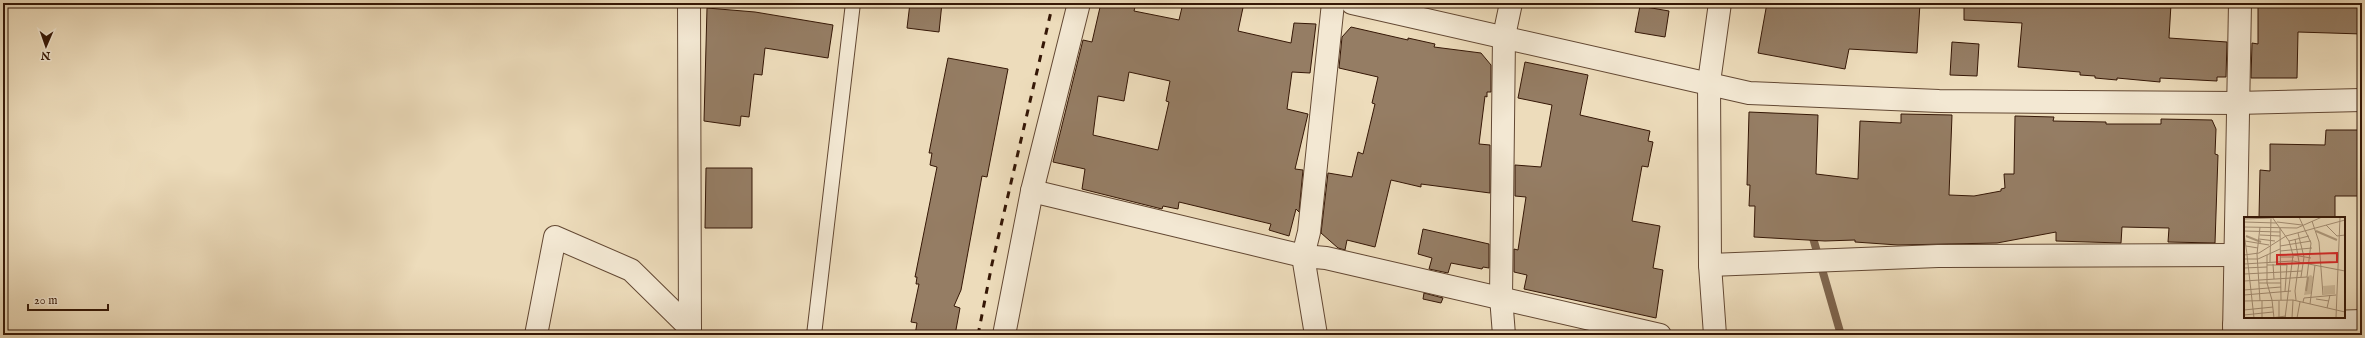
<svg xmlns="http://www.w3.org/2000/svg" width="2365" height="338" font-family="'IM FELL English',serif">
	<rect width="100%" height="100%" fill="#eddcbb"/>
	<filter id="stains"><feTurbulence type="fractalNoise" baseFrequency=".005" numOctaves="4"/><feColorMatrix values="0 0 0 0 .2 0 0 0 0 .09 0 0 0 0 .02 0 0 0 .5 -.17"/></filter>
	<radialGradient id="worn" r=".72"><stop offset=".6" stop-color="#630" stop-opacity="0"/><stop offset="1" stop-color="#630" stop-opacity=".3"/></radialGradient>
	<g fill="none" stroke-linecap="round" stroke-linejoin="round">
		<!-- stream -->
		<polyline stroke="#7e654d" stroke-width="8" points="1811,231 1841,335"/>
	</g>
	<!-- building -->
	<g fill="#957d64" stroke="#351706" fill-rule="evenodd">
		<polygon points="910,3 942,3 939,32 907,28"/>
		<path d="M1101,3H1136L1134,11L1179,20L1183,3H1244L1238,31L1291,43L1294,23L1316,24L1310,73L1292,72L1287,109L1308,114L1295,169L1303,170L1299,212L1296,209L1289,236L1269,230L1271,224L1179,202L1178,209L1163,206L1162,209L1082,189L1085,169L1053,162L1083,40L1092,42ZM1129,72L1170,81L1166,101L1169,102L1158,150L1093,135L1098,96L1124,101Z"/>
		<polygon points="1767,3 1920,3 1917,53 1849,49 1845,69 1758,53"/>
		<polygon points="1964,3 2171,4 2169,38 2227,42 2226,77 2217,77 2217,81 2160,78 2160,82 2117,78 2117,80 2095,78 2095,76 2080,75 2080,72 2018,67 2022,23 1964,20"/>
		<polygon points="2258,3 2362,3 2362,34 2298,32 2297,78 2251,78 2252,43 2258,44"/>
		<polygon points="1640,6 1669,11 1665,37 1635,32"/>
		<polygon points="707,8 755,12 833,25 828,58 765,48 762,75 754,74 749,117 741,116 740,126 704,121"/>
		<polygon points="1351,27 1408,40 1408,38 1435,44 1434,47 1481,53 1491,65 1491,92 1487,92 1487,97 1485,96 1479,144 1490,145 1490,193 1421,184 1421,187 1391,180 1375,247 1347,240 1345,250 1338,248 1321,233 1328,173 1352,177 1358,152 1363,154 1375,104 1372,103 1378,77 1339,68 1342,37"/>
		<polygon points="1952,42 1979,44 1977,76 1950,75"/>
		<polygon points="948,58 1008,69 987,177 982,176 961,290 954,306 960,308 955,335 915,335 917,323 911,322 919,284 916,284 917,277 915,277 937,167 930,165 932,153 929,153"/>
		<polygon points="1525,62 1588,75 1580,115 1650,131 1648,141 1653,142 1648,167 1642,166 1632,221 1660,226 1653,268 1663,270 1656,318 1524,289 1527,275 1514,272 1514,249 1518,250 1526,197 1515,196 1515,165 1541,167 1552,105 1518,98"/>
		<polygon points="1749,112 1818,115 1816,174 1858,179 1860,121 1901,123 1901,114 1952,115 1949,195 1974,196 2001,191 2001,189 2005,188 2004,174 2014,174 2015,116 2054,117 2053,121 2106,122 2106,124 2161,124 2161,119 2212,120 2216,129 2215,154 2218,155 2215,243 2168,242 2169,228 2122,227 2121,243 2056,241 2056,232 1997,243 1898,245 1855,242 1855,240 1825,241 1754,237 1755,206 1749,206 1750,185 1747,185"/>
		<polygon points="2326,130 2362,130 2362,196 2335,196 2335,218 2259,218 2260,170 2270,171 2270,144 2325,145"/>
		<polygon points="706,168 752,168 752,228 705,228"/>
		<polygon points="1423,229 1489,244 1489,268 1483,267 1482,269 1451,263 1448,273 1429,269 1432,258 1418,254"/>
		<polygon points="1424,293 1443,298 1441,303 1423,299"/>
	</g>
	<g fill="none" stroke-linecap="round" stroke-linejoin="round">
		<defs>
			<polyline id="service" points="814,335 853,3"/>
			<g id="minor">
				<polyline points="689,3 690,335"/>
				<polyline points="1032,191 1303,256 1326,258 1660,335"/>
				<polyline points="1710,265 1938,256 2235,255"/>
				<polyline points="2234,325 2362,321"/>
				<polyline points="536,335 555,237 631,270 690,328"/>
				<polyline points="1004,335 1032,191 1079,3"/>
				<polyline points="1316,335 1303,256 1309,232 1333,3"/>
				<polyline points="1504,335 1501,297 1504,36 1511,3"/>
				<polyline points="2234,335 2240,3"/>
			</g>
			<g id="tertiary">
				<polyline points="1352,3 1749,93 1939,101 2236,103 2362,100"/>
				<polyline points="1715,335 1710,265 1709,82 1720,3"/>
			</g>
		</defs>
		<!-- service casing -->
		<use href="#service" stroke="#634833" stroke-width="16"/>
		<!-- minor casing -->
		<use href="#minor" stroke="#634833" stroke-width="24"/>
		<!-- tertiary casing -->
		<use href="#tertiary" stroke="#634833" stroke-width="24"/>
		<!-- service -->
		<use href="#service" stroke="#f3e8d3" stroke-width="14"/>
		<!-- minor -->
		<use href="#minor" stroke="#f3e8d3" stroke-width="22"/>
		<!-- tertiary -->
		<use href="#tertiary" stroke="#f3e8d3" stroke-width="22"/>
		<!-- rail -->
		<polyline stroke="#351706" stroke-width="3" stroke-dasharray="7 7" stroke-linecap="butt" points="978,335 992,264 1053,3"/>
	</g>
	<!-- overview -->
	<g transform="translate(2244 217)">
		<rect width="101" height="101" fill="#eddcbb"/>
		<path d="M67,58L69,60L67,77L60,78L64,59ZM91,68V77L80,78L79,69Z" fill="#cebb9c"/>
		<path fill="none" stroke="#ae997d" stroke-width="2" d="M72,14L93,23M2,19L17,25M62,74L64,60"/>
		<path fill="none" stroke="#a38d73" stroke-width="1" d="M28,0L45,24L49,38L41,101M0,2L26,1M68,4L75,25L79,78M0,5L33,6M33,5L58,8M82,8L93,19L101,18M0,10L53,11L78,0M16,10L13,37L16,84M36,11L37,83M0,14L36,15M54,16L60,40L57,60M0,17L3,37M16,18L36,19M15,22L31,24M51,22L55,45L51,74L52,83M1,24L25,28M45,24L65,19M2,29L14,31M36,29L67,24M36,34L68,31M0,38L15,36L42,19L101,3M3,38L10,101M23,38V66L28,83L30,101M49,38L67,41M36,40H50M0,42H14L36,32M26,45L27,0M0,47L49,44L101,54M29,47L30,62M23,48H43L41,74M0,51L23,50M0,57L58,54M0,64L63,60L67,26L55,0M15,66H37M0,73L37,70M0,78L47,74M72,82L85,84M0,84L49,83L101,95M18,84V101M35,84V101M59,85L60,81L92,78M66,87L71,48M83,91L86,78M0,93L29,90M0,98L29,95M27,101L42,99M48,101L49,83M53,101L56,85M92,101L96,0"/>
		<path fill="#d62828" fill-opacity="0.15" stroke="#d62828" stroke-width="2" d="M93,36V45L33,47V38Z"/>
		<rect width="101" height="101" fill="none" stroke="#351706" stroke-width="2"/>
	</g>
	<!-- margin -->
	<rect width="2365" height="338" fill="none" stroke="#eddcbb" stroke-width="16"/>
	<rect x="4" y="4" width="2357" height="330" fill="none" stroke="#351706" stroke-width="2"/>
	<rect x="8" y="8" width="2349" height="322" fill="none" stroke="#351706"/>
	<!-- north arrow -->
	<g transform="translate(46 46) rotate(182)" stroke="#f3e8d3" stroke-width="3" paint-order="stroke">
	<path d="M0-3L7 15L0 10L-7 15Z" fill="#351706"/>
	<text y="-6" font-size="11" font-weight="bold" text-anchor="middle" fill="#351706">N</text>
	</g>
	<!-- scale -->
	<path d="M28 304v6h80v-6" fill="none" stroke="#351706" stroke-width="2"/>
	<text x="34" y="304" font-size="12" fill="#351706" stroke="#f3e8d3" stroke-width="3" paint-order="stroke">20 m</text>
	<rect width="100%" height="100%" filter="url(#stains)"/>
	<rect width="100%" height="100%" fill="url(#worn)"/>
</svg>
